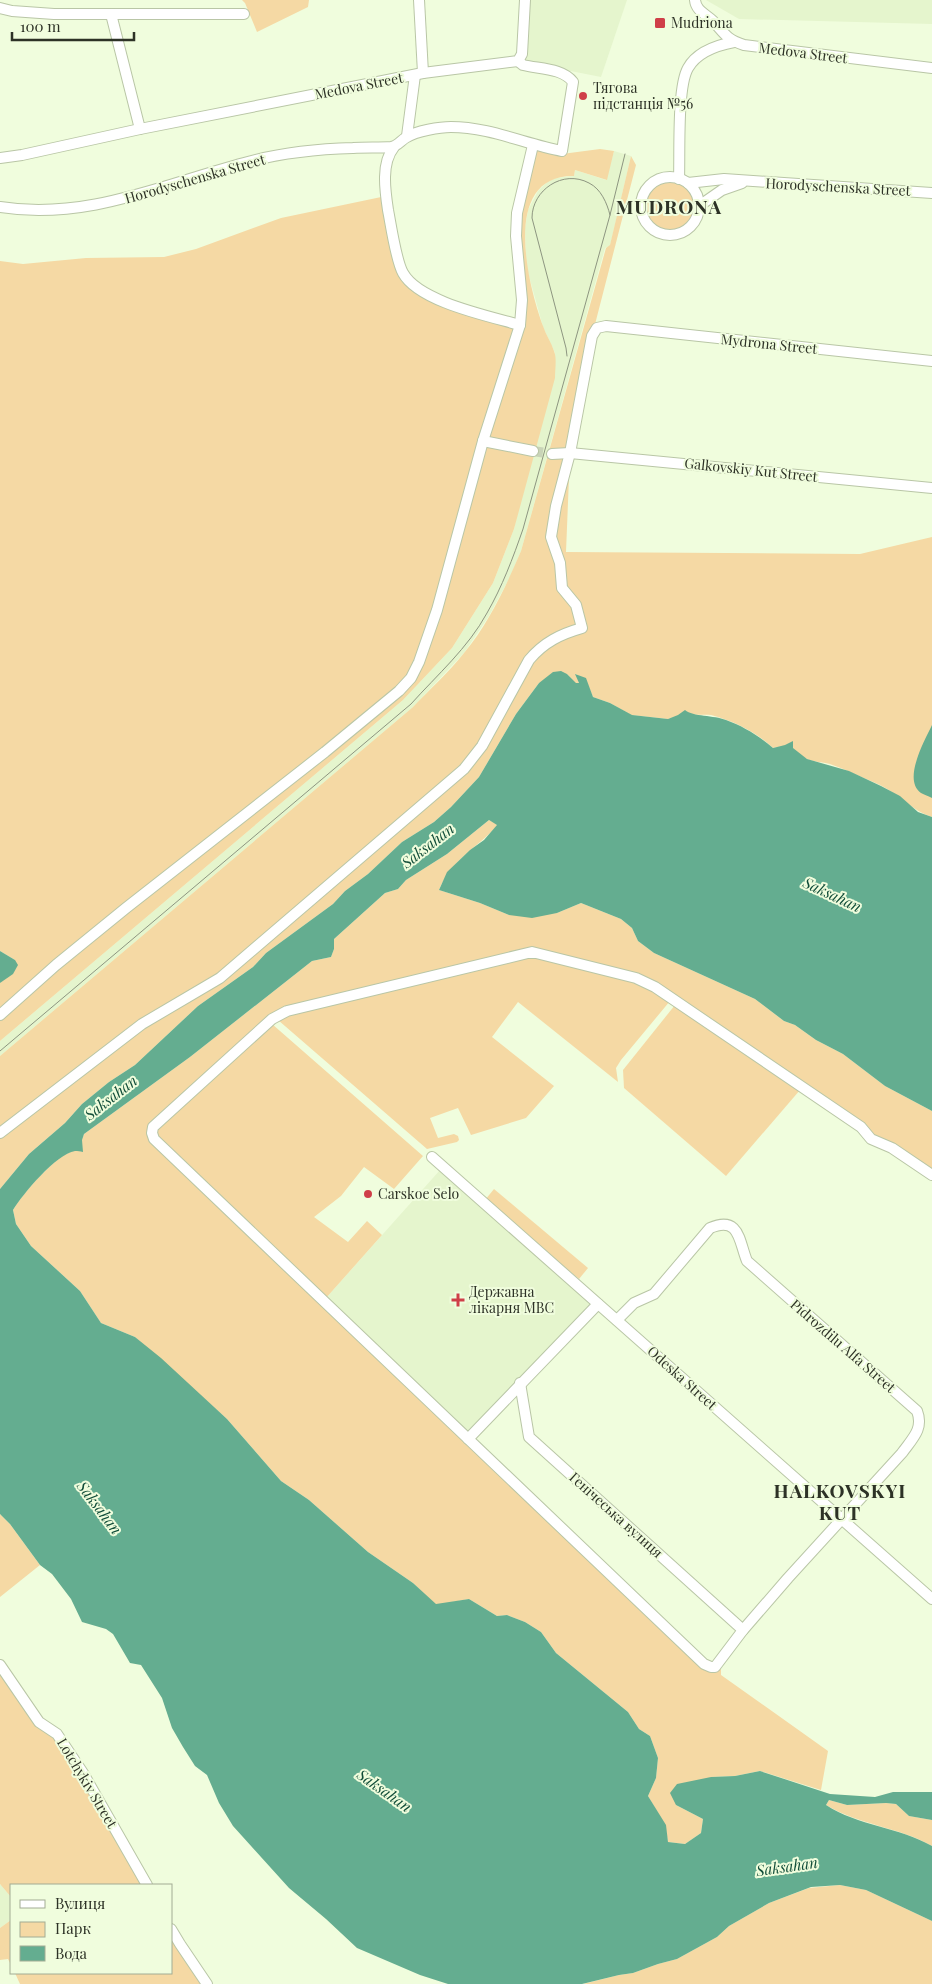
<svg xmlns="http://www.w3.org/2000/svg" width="932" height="1984" font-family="'Playfair Display',serif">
	<rect width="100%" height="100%" fill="#f0fddd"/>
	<!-- built -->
	<g fill="#e5f5cd">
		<polygon points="527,0 627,0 601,77 525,62"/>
		<polygon points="706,0 932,0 932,24 739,19"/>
		<polygon points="614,151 631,156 610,246 605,248 521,551 510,577 489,616 464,653 413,707 0,1056 0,1041 403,700 452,648 493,583 514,529 555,353 543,327 526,265 525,228 528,210 538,191 546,183 555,178 574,176 575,170 606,180"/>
		<polygon points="440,1170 591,1303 467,1433 326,1298"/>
		<polygon points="0,1884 11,1897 11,1920 0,1928"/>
	</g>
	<!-- green -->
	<g fill="#f5d9a4">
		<polygon points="242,0 309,0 308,7 257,32 245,3"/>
		<path d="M600,149L614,151L607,180L575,170L574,176C500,175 528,285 543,326C546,335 551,342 554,351C557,358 555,369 555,378L514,529L493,583L452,648L403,700L0,1041V983L15,960L0,951V261L23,264L86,258L164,257L196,249L281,218L386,196L402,272L426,294L520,325L516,236L532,150L562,154Z"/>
		<path d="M631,156L636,165L592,336L570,453L566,552L860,554L932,537V817C912,811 899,794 880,785C863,778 847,770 830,764C822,762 814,762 807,759C790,751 796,743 773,748C756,732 734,721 711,715C703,714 696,716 688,713L668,719L631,715L610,703L593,697L587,683L576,674L579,683H575L567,674L539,683L516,714L479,777L451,807L434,822L402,842L368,874L345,891L333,904L266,953L253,967L198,1006L135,1065L109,1082L82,1104L65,1123L29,1154L0,1189V1056L413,707C430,689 449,672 464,653C489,623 506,586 521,551L606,248L610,245Z"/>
		<circle cx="670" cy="206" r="28"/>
		<path d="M489,820L498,825C477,848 451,860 439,890L480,903L509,915L557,913L581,903L621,919L632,928L638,941L654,953L755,999L784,1021L795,1025L816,1040L843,1054L885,1086L932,1111V1171L873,1137L657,985L532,949L287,1008L149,1132L716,1671L721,1669V1675L828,1751L821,1790L760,1771L735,1776L711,1777L676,1805L703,1819L701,1833L685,1844L668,1842L665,1825L648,1796L656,1778L658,1758L650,1736L639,1729L628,1712L556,1653L541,1632L525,1622L507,1615L497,1616L469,1599L436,1605L413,1583L368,1552L309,1500L281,1481L227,1419L135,1337L101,1323L80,1291L31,1246L16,1224L13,1210C24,1192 41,1174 57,1160C71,1149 76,1155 84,1134L190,1057L312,961L331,957L334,949V939L385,893L398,889L406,880L447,854Z"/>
		<polygon points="531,955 635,980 670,1001 621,1060 616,1068 618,1082 518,1002 492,1037 554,1086 526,1118 471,1135 458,1108 430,1118 438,1138 454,1134 458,1136 459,1140 457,1142 427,1149 278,1020 287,1015"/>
		<polygon points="675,1005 800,1090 726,1176 624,1088 623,1070"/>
		<polygon points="272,1024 423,1156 394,1189 364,1167 341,1196 314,1217 348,1242 367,1221 382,1235 326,1298 157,1137 156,1128"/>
		<polygon points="494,1189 588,1268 579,1279 485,1200"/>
		<polygon points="0,1514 10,1524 40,1565 0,1597"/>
		<polygon points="0,1672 56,1737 80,1775 143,1885 11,1885 11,1897 0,1884"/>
		<path d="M829,1800L847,1805L886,1803L896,1804L909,1816L932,1820V1846C899,1827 859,1825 826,1805Z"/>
		<polygon points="840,1885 866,1890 932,1921 932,1984 583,1984 619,1975 633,1973 658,1964 677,1959 717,1937 729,1926 769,1903 809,1888"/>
		<polygon points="11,1920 11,1965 8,1959 0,1960 0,1928"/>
		<polygon points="171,1938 184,1960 202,1984 20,1984 15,1973 171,1973"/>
	</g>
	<!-- water -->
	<g fill="#64ad90">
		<path d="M561,671L567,674L576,683H579L575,674L586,678L593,697L610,703L632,715L668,719L678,715L685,710C693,717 714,715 726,720C743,726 759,736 773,748L785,745L793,741V748L807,759L849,771L881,786L900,796L918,812L932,817V1111L885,1086L843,1054L816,1040L795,1025L784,1021L755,999L654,953L638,941L632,928L621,919L581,903L557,913L532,918L509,915L480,903L439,890L447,872L470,850L484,840L497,825L489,820L447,854L406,880L398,889L385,893L334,939V949L331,957L312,961L190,1057L84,1134L82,1140L83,1152C80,1151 78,1151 75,1151C56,1154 23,1194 13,1210L16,1224L31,1246L80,1291L101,1323L135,1337L161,1358L227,1419L281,1481L309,1500L368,1552L413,1583L436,1604L469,1599L497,1616L507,1615L525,1622L541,1632L556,1653L628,1712L639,1729L650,1736L658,1758L656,1778L648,1796L666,1825L668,1842L685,1844L701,1833L703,1819L676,1805L670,1793L677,1784L711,1777L735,1776L760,1771L830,1794L875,1797L893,1792H932V1820L909,1816L896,1804L886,1803L847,1805L829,1800L826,1805C858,1826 899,1827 932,1846V1921L866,1890L840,1885L811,1887L769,1903L729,1926L717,1937L677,1959L658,1964L633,1973L619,1975L582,1984H448L420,1975L357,1948L326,1919L289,1888L233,1826L219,1803L207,1775L195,1766L183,1747L172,1728L162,1698L141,1665L130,1663L113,1634L106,1629L82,1622L71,1599L52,1574L40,1565L10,1524L0,1514V1189L29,1154L65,1123L82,1104L109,1082L135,1065L198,1006L253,967L266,953L333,904L345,891L368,874L402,842L434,822L451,807L479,777L516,714L539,683L553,672Z"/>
		<path d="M932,725V798C929,796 924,795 921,793C902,780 925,740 932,725Z"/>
		<polygon points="0,951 15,960 18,965 13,974 0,983"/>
	</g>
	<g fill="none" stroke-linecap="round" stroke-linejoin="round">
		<!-- minor-tunnel -->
		<polyline stroke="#c9d4b8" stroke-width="10" stroke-dasharray="10 5" stroke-linecap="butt" points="533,451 552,454"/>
		<defs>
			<g id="minor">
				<polyline points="419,0 423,73"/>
				<path d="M695,0C696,11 706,14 713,21C725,34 726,39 744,45L932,68"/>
				<polyline points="0,8 12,11 54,14 244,14"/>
				<polyline points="111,14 140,129"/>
				<polyline points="407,136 415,75"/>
				<path d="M394,147C381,163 385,190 388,210C391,225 396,261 403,273C419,302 489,316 520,325"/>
				<polyline points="0,158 22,155 140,129 423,73 518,61 522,54 525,0"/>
				<circle cx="670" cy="206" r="29"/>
				<path d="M679,179C680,153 677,87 688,68C697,52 718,45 734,42"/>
				<polyline points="688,183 724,179 932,193"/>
				<polyline points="699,206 722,190 742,183"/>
				<path d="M0,207C86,221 164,184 244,163C279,153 317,149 353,148C366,147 379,148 391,147C398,146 401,140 407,137C416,131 440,127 451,127C489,127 525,144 562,151L573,82C563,68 539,69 523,65L518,61"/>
				<polyline points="483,441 533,451"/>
				<polyline points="552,454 570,453 932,488"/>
				<polyline points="0,1015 56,965 126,908 325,752 399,691 411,678 419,662 437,610 483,441 520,325 522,300 516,236 517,213 533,145"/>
				<path d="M0,1133L142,1024L220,978L464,769L482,746L529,660C544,642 561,634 582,628L576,605L562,588L560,563L551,537L556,506L570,453L592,336L597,328L606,326L932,361"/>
				<polyline points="432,1157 932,1599"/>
				<path d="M617,1320L634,1303L654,1294L710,1228C740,1215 739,1242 747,1261L917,1411C924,1429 912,1439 902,1453L788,1578L743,1630L715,1667H711L704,1664L154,1139L152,1133L153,1127L272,1019L287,1011L532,952L636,978L655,987L861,1127L871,1139L892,1148L932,1175"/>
				<polyline points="520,1383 529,1437 743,1630"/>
				<polyline points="468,1439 598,1304"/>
				<polyline points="0,1665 39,1722 57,1734 83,1773 147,1885"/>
				<polyline points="171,1929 180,1944 207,1984"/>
			</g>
		</defs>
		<!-- minor casing -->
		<use href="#minor" stroke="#b9c6a6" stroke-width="12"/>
		<!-- minor -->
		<use href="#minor" stroke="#fff" stroke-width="10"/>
		<!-- tram -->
		<g stroke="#8d9580" stroke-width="1">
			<path d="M567,356L566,348L532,218C532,190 563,169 589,183C601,189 607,203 610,215"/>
			<path d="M0,1051L411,704C437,675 468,648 487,613C502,587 513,558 523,529L610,215L625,154"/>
		</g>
	</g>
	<!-- markers -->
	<g fill="#cf3f48" stroke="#f0fddd" stroke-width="2">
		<rect x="654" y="17" width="12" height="12" rx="2.5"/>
		<circle cx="583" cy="96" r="5"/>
		<circle cx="368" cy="1194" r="5"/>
		<path d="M455.5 1292.5h5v5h5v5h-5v5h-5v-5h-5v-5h5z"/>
	</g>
	<g text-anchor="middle" stroke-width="4" stroke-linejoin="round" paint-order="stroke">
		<!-- poi labels -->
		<g font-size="14" fill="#2d3226" stroke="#f0fddd" text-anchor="start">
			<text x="671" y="28">Mudriona</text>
			<text x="593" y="93">Тягова<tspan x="593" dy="16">підстанція №56</tspan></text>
			<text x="378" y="1199">Carskое Selo</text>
			<text x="469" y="1297">Державна<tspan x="469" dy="16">лікарня МВС</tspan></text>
		</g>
		<!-- street labels -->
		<g font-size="14" fill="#2d3226" stroke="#f0fddd">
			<text transform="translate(803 53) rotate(7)" y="5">Medova Street</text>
			<text transform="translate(359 86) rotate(-11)" y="5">Medova Street</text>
			<text transform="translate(195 179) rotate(-16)" y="5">Horodyschenska Street</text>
			<text transform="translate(838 187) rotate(3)" y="5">Horodyschenska Street</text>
			<text transform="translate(769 344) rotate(6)" y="5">Mydrona Street</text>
			<text transform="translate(751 470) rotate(6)" y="5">Galkovskiy Kut Street</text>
			<text transform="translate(843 1346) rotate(41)" y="5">Pidrozdilu Alfa Street</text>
			<text transform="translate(682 1378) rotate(42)" y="5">Odeska Street</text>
			<text transform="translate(616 1515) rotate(42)" y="5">Генічеська вулиця</text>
			<text transform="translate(87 1783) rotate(59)" y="5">Lotchykiv Street</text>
		</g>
		<!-- water labels -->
		<g font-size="15" font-style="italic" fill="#114d39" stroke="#f0fddd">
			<text transform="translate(428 846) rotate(-38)" y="5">Saksahan</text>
			<text transform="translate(832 895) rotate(25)" y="5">Saksahan</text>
			<text transform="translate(111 1098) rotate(-38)" y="5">Saksahan</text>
			<text transform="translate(99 1508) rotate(53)" y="5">Saksahan</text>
			<text transform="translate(384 1791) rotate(35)" y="5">Saksahan</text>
			<text transform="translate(787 1867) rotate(-8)" y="5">Saksahan</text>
		</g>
		<!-- district labels -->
		<g font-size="19" font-weight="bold" letter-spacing="1" fill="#2d3226" stroke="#f0fddd">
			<text x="669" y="214">MUDRONA</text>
			<text x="840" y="1498">HALKOVSKYI<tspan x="840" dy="22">KUT</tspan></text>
		</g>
	</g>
	<!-- legend -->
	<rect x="10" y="1884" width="162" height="90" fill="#f0fddd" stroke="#a2ac94"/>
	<rect x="20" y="1900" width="25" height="8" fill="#ffffff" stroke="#a2ac94"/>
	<text x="55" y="1909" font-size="15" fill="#2d3226">Вулиця</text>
	<rect x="20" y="1922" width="25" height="15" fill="#f5d9a4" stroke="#a2ac94"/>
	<text x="55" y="1934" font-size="15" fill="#2d3226">Парк</text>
	<rect x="20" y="1946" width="25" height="15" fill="#64ad90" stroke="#a2ac94"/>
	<text x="55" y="1959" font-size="15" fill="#2d3226">Вода</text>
	<!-- scale -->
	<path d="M12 32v8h122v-8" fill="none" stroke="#2d3226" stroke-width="2.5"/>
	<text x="20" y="32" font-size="15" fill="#2d3226" stroke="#f0fddd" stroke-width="4" paint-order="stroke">100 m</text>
</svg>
